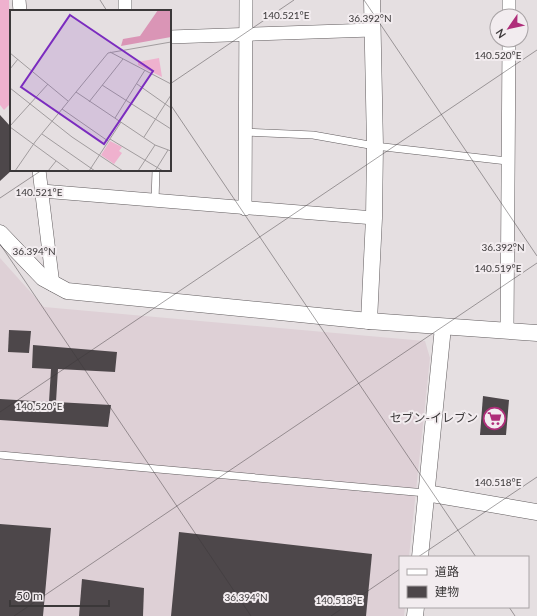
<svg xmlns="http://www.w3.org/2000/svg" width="537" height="616" font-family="Lato,'Noto Sans JP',sans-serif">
	<rect width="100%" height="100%" fill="#e5dfe1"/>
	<!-- built -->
	<polygon fill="#ded0d6" points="0,258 44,307 425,341 430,358 409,557 400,557 400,607 405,607 404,616 0,616"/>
	<!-- green -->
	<polygon fill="#efb1ce" points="0,0 9,0 11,103 4,110 0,105"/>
	<!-- building -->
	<g fill="#4d474a">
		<polygon points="0,115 11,127 12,170 0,181"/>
		<polygon points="9,330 31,331 29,353 8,352"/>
		<polygon points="33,345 117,352 115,372 58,369 56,402 111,405 108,427 0,420 0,399 49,402 51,369 32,368"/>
		<polygon points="483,396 509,400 506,435 480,435"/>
		<polygon points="0,524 51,528 43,616 0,616"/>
		<polygon points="179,532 372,554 366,616 171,616"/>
		<polygon points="82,579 144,588 143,616 79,616"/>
	</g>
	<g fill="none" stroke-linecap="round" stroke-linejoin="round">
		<defs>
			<g id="service">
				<polyline points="244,132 313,135 375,146 507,161"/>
				<polyline points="155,201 156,170"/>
				<polyline points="0,455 426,493"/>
			</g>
			<g id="minor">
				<polyline points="19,0 20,11"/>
				<polyline points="125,11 125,0"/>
				<polyline points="509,16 509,0"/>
				<polyline points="170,37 372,30"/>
				<polyline points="39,170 53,285"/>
				<polyline points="42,191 374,218"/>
				<polyline points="245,209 246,0"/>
				<polyline points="507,330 509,40"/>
			</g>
			<g id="tertiary">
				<polyline points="0,233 43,278 67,291 369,321 537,333"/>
				<polyline points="369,321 374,218 375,146 372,0"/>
				<polyline points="426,493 537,512"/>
				<polyline points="420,557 443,327"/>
				<polyline points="415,616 416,607"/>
			</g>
		</defs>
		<!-- service casing -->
		<use href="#service" stroke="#615c5e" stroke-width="8"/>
		<!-- minor casing -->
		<use href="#minor" stroke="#615c5e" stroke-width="14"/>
		<!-- tertiary casing -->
		<use href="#tertiary" stroke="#615c5e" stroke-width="17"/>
		<!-- service -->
		<use href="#service" stroke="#fff" stroke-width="7"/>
		<!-- minor -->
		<use href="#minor" stroke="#fff" stroke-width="13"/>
		<!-- tertiary -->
		<use href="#tertiary" stroke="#fff" stroke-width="16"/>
	</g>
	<!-- ticks -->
	<path fill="none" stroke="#3b3839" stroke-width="1" stroke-opacity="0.45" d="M100,0L107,11M364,0L537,256M170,84L294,0M170,104L476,557M0,198L42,170M0,244L251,616M0,412L537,50M418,557L537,477M509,607L515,616M14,616L537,263M331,616L400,569"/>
	<!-- icons -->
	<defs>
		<symbol id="supermarket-ring" viewBox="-11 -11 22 22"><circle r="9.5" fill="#f2ecef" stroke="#af2e7a" stroke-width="1.5"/><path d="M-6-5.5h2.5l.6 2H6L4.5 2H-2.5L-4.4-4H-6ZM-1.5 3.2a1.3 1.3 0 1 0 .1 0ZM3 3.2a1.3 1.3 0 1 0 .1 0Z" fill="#af2e7a"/></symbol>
	</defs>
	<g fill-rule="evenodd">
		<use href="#supermarket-ring" x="482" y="406" width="25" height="25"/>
	</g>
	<g text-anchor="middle" stroke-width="4" stroke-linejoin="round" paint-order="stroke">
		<!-- poi labels -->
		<g font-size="12" fill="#3b3839" stroke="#f2ecef" text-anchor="end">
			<text x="478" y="422">セブン-イレブン</text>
		</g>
	</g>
	<!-- overview -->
	<g transform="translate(10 10)">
		<rect width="161" height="161" fill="#e5dfe1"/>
		<path d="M149,48L152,67L128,55V52ZM100,131L112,137L109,141L112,143L104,154L91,145Z" fill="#efb1ce"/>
		<path d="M148,0H161V27L111,36L113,29L130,26Z" fill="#da95b6"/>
		<path fill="none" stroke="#a19c9e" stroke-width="1" d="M100,42L161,74M0,43L58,91M0,59L8,49M127,74L161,98M92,75L161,119M0,78L62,127L113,161M66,82L145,135L161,141M79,92L113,49M52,99L98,131M105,108L135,60M0,116L38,74M0,117L60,161M32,124L85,161M134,127L161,85M100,129L153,161M5,161L25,132L98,43L161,32M38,161L46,151M79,161L111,112M128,161L145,135M145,161L158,140"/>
		<path fill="#7b2cbf" fill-opacity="0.15" stroke="#7b2cbf" stroke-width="2" d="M60,5L143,61L94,134L11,77Z"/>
		<rect width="161" height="161" fill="none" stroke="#3b3839" stroke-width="2"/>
	</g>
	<g font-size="10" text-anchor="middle" fill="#3b3839" stroke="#f2ecef" stroke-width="4" stroke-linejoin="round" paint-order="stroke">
		<text x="286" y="19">140.521°E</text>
		<text x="370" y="22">36.392°N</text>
		<text x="498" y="59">140.520°E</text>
		<text x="39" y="196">140.521°E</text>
		<text x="503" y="251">36.392°N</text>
		<text x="34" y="255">36.394°N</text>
		<text x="498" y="272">140.519°E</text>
		<text x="39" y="410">140.520°E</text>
		<text x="498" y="486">140.518°E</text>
		<text x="246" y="601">36.394°N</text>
		<text x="339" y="604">140.518°E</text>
	</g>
	<!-- legend -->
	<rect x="399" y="556" width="130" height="52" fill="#f2ecef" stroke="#a9a4a6"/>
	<rect x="407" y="569" width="20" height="6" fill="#ffffff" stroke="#a9a4a6"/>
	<text x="435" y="576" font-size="12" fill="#3b3839">道路</text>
	<rect x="407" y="586" width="20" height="12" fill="#4d474a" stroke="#a9a4a6"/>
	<text x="435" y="596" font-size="12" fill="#3b3839">建物</text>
	<!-- north arrow -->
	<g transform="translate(509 28) rotate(236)"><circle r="19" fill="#f2ecef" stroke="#a9a4a6"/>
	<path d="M0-3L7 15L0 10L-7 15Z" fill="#af2e7a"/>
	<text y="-6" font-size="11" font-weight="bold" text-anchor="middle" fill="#3b3839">N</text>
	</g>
	<!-- scale -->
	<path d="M10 600v6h99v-6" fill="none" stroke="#3b3839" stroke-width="2"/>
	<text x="16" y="600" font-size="12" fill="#3b3839" stroke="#f2ecef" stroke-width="3" paint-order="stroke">50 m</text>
</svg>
